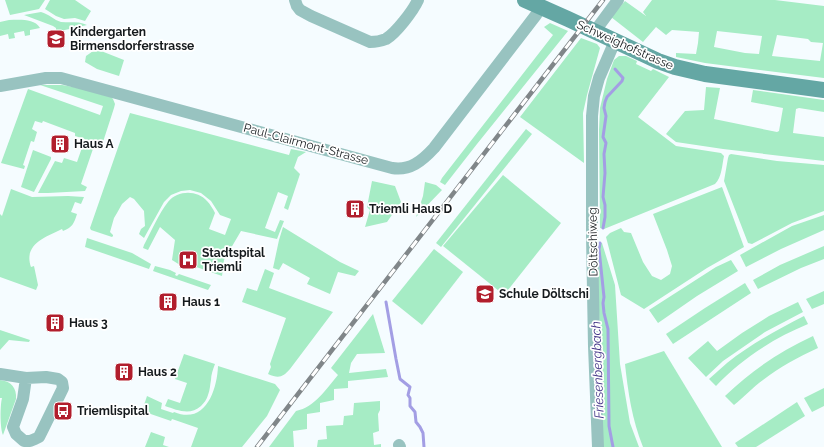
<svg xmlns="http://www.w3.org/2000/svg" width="824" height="447" font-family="Raleway,sans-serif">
	<rect width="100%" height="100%" fill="#f5fcff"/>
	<!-- green -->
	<g fill="#a6ecc5" fill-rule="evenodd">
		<polygon points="5,0 45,0 39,9 10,15"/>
		<polygon points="50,0 75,0 91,11 85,21 75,18 64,19 56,16 45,9"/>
		<path d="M652,0H775L824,6V78L705,63L676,57V53L696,54L698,43L699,32L672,30L666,35L656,27L643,42L611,17L625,1L646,16L643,12ZM717,31L762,36L759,54L745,53L714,47ZM777,35L808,39L811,42L823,43L820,61L772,56Z"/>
		<path d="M41,12C49,14 54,20 61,22C70,23 79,21 87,25L56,32V28L53,26L24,15Z"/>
		<path d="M9,20C19,20 34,18 40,28L30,30V35L25,36L24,31L14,33L15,38L9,39L8,34L0,36V22Z"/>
		<polygon points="550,23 568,31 477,144 445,185 440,182 442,178 553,35 544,27"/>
		<polygon points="581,38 597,44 600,48 587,95 583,113 584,163 520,117"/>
		<polygon points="96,49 124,60 119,76 97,69 85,62 86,56"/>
		<path d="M619,56H626L637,61L636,64L651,71L653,69L669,77L638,117L676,146L721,153L724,156C722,165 722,177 715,184L604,229L600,228L599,130L600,108L607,79L614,60Z"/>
		<polygon points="40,85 62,85 79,88 111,97 113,99 115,104 114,108 102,145 95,143 81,184 87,187 85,191 48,193 38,193 55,161 62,163 64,158 77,162 85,139 75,136 75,133 43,121 42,123 35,121 32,129 37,132 34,142 31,141 23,165 25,166 24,169 1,163 28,89 100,115 103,106"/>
		<polygon points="706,87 720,88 714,119 777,132 779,131 783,108 751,102 753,90 824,100 824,112 799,108 796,109 793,133 824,137 824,161 723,149 676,142 666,134 685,111 704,110"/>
		<path d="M130,113L289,155L291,149L306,152L298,157L294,168L300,174L288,210L284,208L288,196L278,192L265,228L275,232L280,220L284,221L277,239L241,231L224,260L222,276L182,262L180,265L172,260L175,240L160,227L148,250L143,248L144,245C151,232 159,213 168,202C178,190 197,190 207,201C210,204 213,209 215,213L209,229L225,235L231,219L220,215L211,201L201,193L190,190L181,191L171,195L164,202L144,238L139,234L141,229L145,226L144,211L134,199L130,197L122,204L117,213L114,218L110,232L113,235V236L112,237L91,230L90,228Z"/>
		<polygon points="526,129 532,134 441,247 436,243"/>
		<polygon points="33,150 51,157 51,159 34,192 21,187"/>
		<polygon points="731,154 777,161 824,165 824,211 792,223 752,244 748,243 724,181 728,158 729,155"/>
		<polygon points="503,175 561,223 504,295 443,246"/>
		<polygon points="372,181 395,186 401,202 387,222 365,227 370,210 367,207"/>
		<polygon points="425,182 436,185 442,190 416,217 423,196"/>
		<polygon points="722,187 744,247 707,268 644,309 621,295 606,237 610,233 621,228 624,232 631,233 643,262 652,276 661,280 670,274 672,266 667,250 653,214"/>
		<path d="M11,189L32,197L68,196L84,197L81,204L75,202L71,212L77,214C74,223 73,227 63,231L62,229C46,237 23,244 31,267L34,266L38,285L36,290L0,277V214L2,216Z"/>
		<polygon points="824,215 824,230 781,249 746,267 740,255 792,226"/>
		<polygon points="283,227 340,262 359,271 355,276 338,272 330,294 307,284 310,278 283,263 279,270 273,268 279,240"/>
		<polygon points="87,238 132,253 151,264 149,269 85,247"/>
		<polygon points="597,243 602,243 615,285 620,364 630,423 639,447 603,447"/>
		<polygon points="824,246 824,259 801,268 758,289 753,280 780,265"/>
		<polygon points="434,249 463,272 422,325 392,301"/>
		<polygon points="731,260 738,271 697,296 658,323 649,310 716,267"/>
		<polygon points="155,266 170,270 176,273 175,275 177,276 179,274 211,285 208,290 153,271"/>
		<path d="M265,269L274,273L269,288L333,312L290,369C283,377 279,379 268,374L271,367L270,364L286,318L242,302L247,288L257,291Z"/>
		<polygon points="745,283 751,293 673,344 666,334 705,308"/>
		<polygon points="824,291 824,304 812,309 806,299"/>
		<polygon points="798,302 803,312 765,332 723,361 706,377 688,358 708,341 717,351 742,333 769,316"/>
		<path d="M373,314L385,353L357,354L351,363L349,373L386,369L388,377L348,381V388L334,389V400L320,403V412L307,414V429L293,431L294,447H269L296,411C315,407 326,389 338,375L331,368Z"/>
		<path d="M804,316L808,324C774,338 741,359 716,386L709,379C715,374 721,368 727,363C751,344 777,330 804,316Z"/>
		<polygon points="0,330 30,340 29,342 9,340 0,350"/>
		<path d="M813,336L818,348C798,357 780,367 763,380C753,387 744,397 734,405L725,396C752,370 779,352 813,336Z"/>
		<path d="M664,351L722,447H643C632,420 628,392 625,364Z"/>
		<path d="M184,354L215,364C213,369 211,375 211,380C210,385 210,390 208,395C207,399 204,403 201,406C190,416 177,410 165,406L168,399L180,403L187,383L175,379Z"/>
		<path d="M218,366L275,384L280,390L267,416L242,447H191L198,428L172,419L171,421L142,411L147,396L162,403L161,409L173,413L174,412C205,425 217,391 218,366Z"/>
		<path d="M0,380C11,381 17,388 16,399L3,435C0,428 0,406 2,398H0Z"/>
		<polygon points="824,388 824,406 812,412 804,398"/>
		<polygon points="380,401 380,410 378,414 379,431 373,433 374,445 381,444 381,447 317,447 318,440 327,439 326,426 343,425 344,416 353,415 354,403"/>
		<polygon points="797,402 805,416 756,447 738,447 735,443"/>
		<polygon points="151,432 165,437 163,445 169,447 145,447"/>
	</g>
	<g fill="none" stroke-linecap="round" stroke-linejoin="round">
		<!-- stream -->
		<g stroke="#a39ee4" stroke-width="3">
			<polyline points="603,228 605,217 605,205 603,197 605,173 604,154 606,143 603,137 606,116 604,108 605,102 607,97 622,81 623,78 615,69"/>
			<polyline points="600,243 599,249 604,297 603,303 604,313 608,329 609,426 613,447"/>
			<polyline points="386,302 396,359 400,379 410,387 408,395 410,398 410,406 415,412 416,422 420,427 423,433 424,447"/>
		</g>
		<!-- street -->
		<g stroke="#98c3c0" stroke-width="12">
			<path d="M295,0L297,6L300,10L311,16L370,42C375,42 381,41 386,39C396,33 413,11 418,0"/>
			<polyline points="595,31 618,0"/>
			<path d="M0,86L46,78H61L392,168C410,171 422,161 434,148L536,15L541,7"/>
			<polyline points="0,374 26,378 46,377 58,379 62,382 63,388 43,429 39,437 35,439 30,441 24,441 16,434 13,427 23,399 26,378"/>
			<polyline points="399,445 400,447"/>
			<polyline points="598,447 594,346 592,236 592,116 594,96 599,78 615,41"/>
		</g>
		<!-- secondary -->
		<polyline stroke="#64a7a4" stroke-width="16" points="525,0 568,19 658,61 675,67 705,74 824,90"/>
		<defs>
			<polyline id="rail" points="257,447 603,0"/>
		</defs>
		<!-- rail casing -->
		<use href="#rail" stroke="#808689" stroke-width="4.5"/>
		<!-- rail -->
		<use href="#rail" stroke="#fff" stroke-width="3" stroke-dasharray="9" stroke-linecap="butt"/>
	</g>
	<!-- icons -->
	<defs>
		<symbol id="school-square" viewBox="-11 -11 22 22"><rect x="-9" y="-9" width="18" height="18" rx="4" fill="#b11e2d" stroke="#fff"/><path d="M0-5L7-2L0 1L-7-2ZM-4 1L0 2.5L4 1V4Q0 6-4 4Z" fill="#fff"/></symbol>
		<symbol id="building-square" viewBox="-11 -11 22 22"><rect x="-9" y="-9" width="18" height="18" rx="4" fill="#b11e2d" stroke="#fff"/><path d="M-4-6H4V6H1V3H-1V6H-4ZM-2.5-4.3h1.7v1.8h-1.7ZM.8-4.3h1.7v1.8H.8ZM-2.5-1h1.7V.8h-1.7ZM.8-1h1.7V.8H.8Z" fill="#fff"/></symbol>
		<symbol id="hospital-square" viewBox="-11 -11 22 22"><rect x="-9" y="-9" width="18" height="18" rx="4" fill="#b11e2d" stroke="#fff"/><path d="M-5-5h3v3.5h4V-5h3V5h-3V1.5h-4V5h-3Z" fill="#fff"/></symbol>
		<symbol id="bus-square" viewBox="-11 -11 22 22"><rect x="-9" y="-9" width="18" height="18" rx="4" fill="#b11e2d" stroke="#fff"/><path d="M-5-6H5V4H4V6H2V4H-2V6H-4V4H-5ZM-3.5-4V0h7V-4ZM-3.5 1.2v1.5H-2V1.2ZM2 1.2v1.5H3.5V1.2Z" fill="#fff"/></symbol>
	</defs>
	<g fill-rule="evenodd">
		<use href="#school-square" x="45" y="28" width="22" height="22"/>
		<use href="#building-square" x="49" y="133" width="22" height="22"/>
		<use href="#building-square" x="344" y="198" width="22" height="22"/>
		<use href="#hospital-square" x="177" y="249" width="22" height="22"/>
		<use href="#school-square" x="474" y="283" width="22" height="22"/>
		<use href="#building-square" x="157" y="291" width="22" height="22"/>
		<use href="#building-square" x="44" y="312" width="22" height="22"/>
		<use href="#building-square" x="113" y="361" width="22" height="22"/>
		<use href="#bus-square" x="52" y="400" width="22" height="22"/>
	</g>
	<g text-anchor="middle" stroke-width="3.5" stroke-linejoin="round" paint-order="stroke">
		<!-- poi labels -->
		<g font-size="12" font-weight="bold" fill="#151a1d" stroke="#fff" text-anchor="start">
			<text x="70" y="36">Kindergarten<tspan x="70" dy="14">Birmensdorferstrasse</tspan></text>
			<text x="74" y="148">Haus A</text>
			<text x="369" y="213">Triemli Haus D</text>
			<text x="202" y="257">Stadtspital<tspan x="202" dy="14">Triemli</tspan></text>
			<text x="499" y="298">Schule Döltschi</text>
			<text x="182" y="306">Haus 1</text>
			<text x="69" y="327">Haus 3</text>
			<text x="138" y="376">Haus 2</text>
			<text x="77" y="415">Triemlispital</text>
		</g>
		<!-- street labels -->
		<g font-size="12" fill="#151a1d" stroke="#fff">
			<text transform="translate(625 45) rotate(24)" y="4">Schweighofstrasse</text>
			<text transform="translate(306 144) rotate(15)" y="4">Paul-Clairmont-Strasse</text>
			<text transform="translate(593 242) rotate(-91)" y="4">Döltschiweg</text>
		</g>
		<!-- water labels -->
		<g font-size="13" font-style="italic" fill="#463789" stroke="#fff">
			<text transform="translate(597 370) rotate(-92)" y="5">Friesenbergbach</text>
		</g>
	</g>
</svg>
